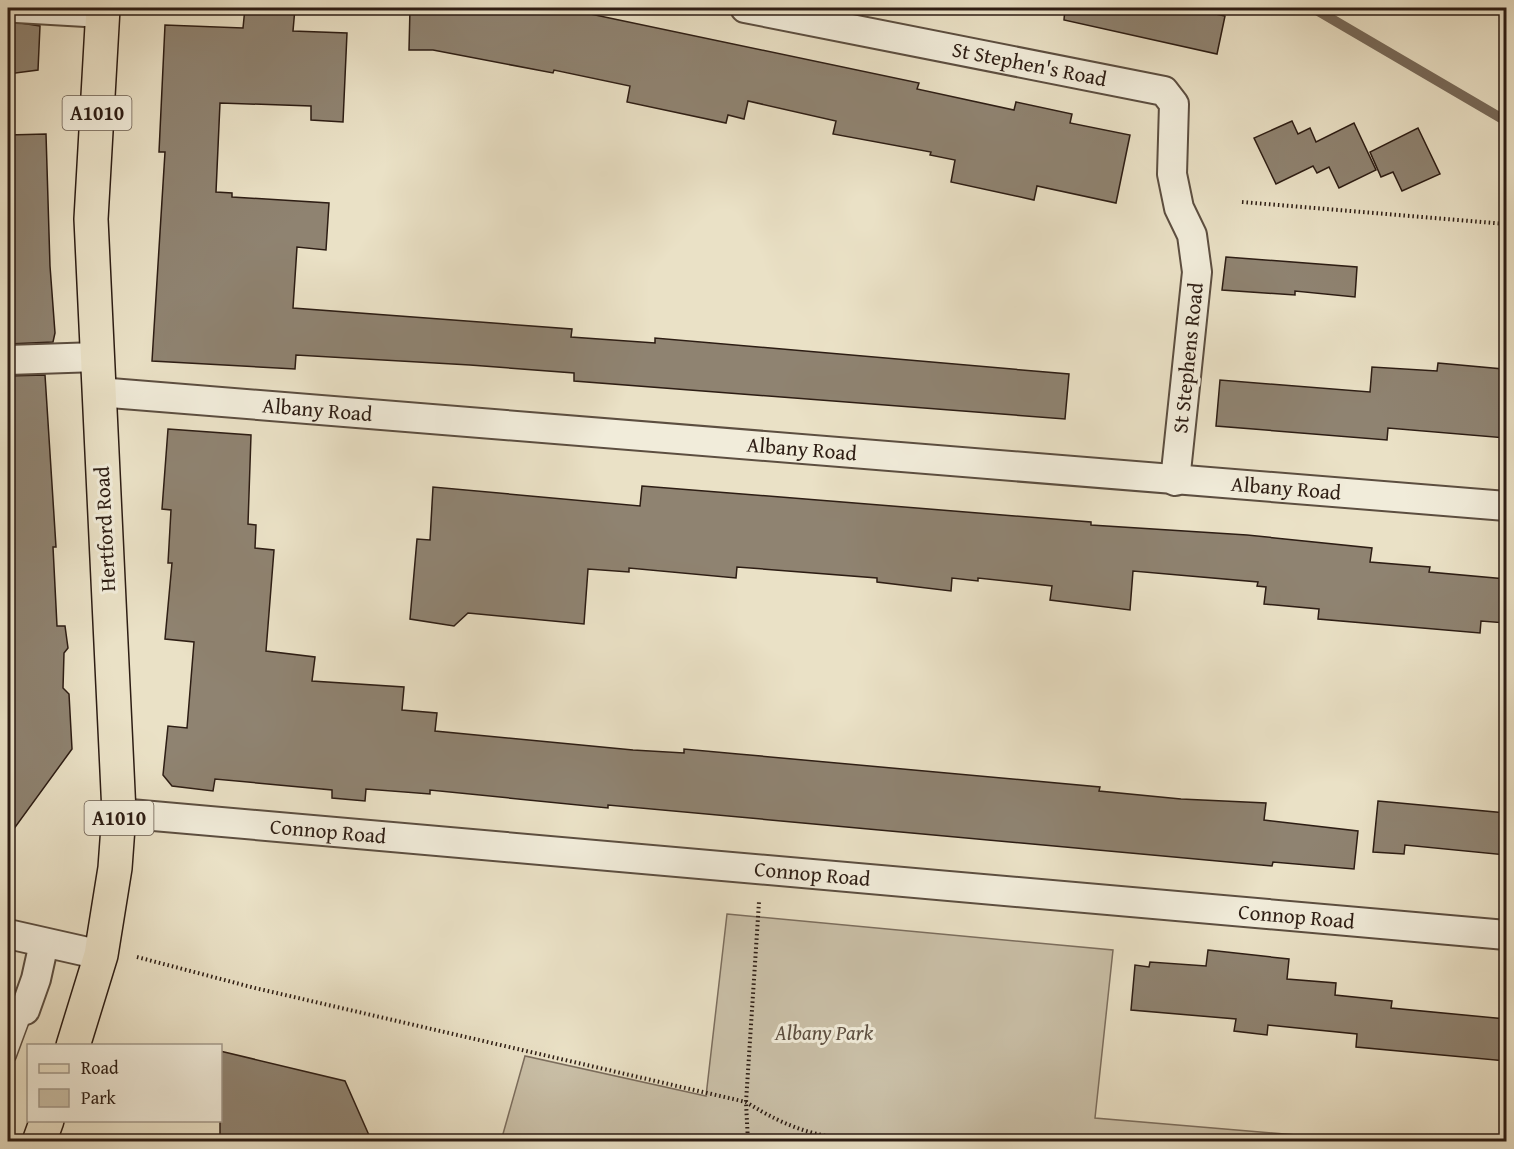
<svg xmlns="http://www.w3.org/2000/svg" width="1514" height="1149" font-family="'Gentium Book Plus',serif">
	<rect width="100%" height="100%" fill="#eae1c6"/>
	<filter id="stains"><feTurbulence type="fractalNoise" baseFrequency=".00333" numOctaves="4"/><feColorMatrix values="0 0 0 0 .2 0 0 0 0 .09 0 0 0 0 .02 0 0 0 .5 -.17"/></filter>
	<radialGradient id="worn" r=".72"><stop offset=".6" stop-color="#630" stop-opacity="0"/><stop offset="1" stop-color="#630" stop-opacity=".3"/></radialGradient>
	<!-- green -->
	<polygon fill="#cac0a8" stroke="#7c6e5e" stroke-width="1.5" points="727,914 1113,950 1095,1118 1367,1141 501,1141 525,1056 706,1096"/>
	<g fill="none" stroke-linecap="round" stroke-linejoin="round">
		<!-- stream -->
		<polyline stroke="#786a5a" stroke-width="10" points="1313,8 1506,121"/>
	</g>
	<!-- building -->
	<g fill="#8f8371" stroke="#2d1d14" stroke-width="1.5">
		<polygon points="245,8 295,8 293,31 347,33 343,122 311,120 311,106 220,103 216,192 232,193 232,197 329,203 326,250 297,247 293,308 572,329 571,337 655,343 655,338 1069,374 1065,419 574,381 574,373 470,365 296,355 295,369 152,361 165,152 159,152 165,25 243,28"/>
		<polygon points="410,8 562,8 919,83 917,89 1014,110 1016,102 1072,114 1070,123 1130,135 1116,203 1037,186 1034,200 951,182 955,160 930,155 931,152 833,134 836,121 748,101 744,119 728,115 726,123 627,102 630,86 554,70 553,73 433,50 409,50"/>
		<polygon points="1065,8 1187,8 1225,16 1217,54 1064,20"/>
		<polygon points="8,21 40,26 38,70 8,74"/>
		<polygon points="1292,121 1298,134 1310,128 1316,142 1354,123 1376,170 1339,188 1329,167 1317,173 1313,166 1276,184 1254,138"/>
		<polygon points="1418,128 1440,174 1402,191 1393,172 1381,177 1370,152"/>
		<polygon points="46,134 50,266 55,333 53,342 8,344 8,135"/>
		<polygon points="1226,257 1357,267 1355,297 1295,291 1295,295 1222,290"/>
		<polygon points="1438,363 1503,369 1502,378 1506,378 1506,438 1388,428 1387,440 1216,426 1220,380 1370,392 1372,367 1437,371"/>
		<polygon points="45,375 56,547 53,547 57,626 65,626 68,648 64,653 63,688 69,694 72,749 8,837 8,376"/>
		<polygon points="168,429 251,435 248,524 256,525 255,548 274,550 266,651 315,657 312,681 404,687 402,710 437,713 435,731 633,750 684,753 684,749 738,754 1100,787 1099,791 1181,799 1266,803 1264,820 1358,831 1354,869 1273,862 1272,866 608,805 608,808 430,790 430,794 366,789 365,801 332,798 332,790 215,779 213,791 172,786 163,775 168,726 187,728 194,642 165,639 172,563 168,563 171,510 162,509"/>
		<polygon points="642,486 1091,522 1091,525 1247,535 1372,548 1370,562 1430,567 1429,572 1506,579 1506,623 1481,621 1480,633 1318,619 1319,609 1264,604 1266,587 1257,586 1258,582 1133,571 1130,610 1050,600 1052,586 978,578 978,581 952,578 951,591 877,582 877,578 737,567 736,578 629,568 629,572 588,569 584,624 468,613 454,626 410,619 417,539 430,540 433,487 640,506"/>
		<polygon points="1378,801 1506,813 1506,855 1405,845 1404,854 1373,852"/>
		<polygon points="1208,950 1289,959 1287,979 1336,983 1335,995 1392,1001 1391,1008 1506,1019 1506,1061 1356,1047 1357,1034 1268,1025 1267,1035 1234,1031 1236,1019 1131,1010 1135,965 1149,967 1150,962 1206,966"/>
		<polygon points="220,1051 345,1081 372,1142 220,1142"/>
	</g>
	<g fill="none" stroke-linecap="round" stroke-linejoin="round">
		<defs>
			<polyline id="service" points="8,1056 25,1010"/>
			<g id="minor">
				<polyline points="17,8 103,13"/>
				<path id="s1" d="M745,8L1164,91L1174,104L1172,174L1179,208L1192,235L1197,272L1175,481"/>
				<polyline points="8,360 97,357"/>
				<path id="s2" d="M98,392L1506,506"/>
				<path id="s3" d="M119,813L1506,935"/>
				<polyline points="8,934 101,955"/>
				<polyline points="25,1010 36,979 44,943"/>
			</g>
			<g id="primary">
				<polyline points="73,1046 101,955 115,868 119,813 91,219 103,8"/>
				<polyline points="39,1142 47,1120"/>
			</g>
		</defs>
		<!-- service casing -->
		<use href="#service" stroke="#5c4e40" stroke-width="18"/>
		<!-- minor casing -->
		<use href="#minor" stroke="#5c4e40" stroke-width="32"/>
		<!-- primary casing -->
		<use href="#primary" stroke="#2d1d14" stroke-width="36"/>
		<!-- path -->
		<g stroke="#2d1d14" stroke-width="4" stroke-dasharray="1.5 3" stroke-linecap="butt">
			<polyline points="1242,202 1506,224"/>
			<path d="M137,957L255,988L746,1102C789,1129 815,1136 865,1142"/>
			<polyline points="748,1142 746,1102 759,902"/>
		</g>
		<!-- service -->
		<use href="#service" stroke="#f1ecda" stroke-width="15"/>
		<!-- minor -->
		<use href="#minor" stroke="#f1ecda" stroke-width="28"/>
		<!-- primary -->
		<use href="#primary" stroke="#eae1c6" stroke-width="33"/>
	</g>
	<g text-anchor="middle" stroke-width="6" stroke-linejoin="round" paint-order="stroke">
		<!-- shield labels -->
		<g fill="#f1ecda" stroke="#685b4f" stroke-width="1.5">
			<rect x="62.5" y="96" width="69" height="34" rx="4.5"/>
			<rect x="84.5" y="801" width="69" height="34" rx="4.5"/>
		</g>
		<g font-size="20" font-weight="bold" fill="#2d1d14">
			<text x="97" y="120">A1010</text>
			<text x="119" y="825">A1010</text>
		</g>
		<!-- street labels -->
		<g font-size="21" fill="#2d1d14" stroke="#f1ecda">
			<text dy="7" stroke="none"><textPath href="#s1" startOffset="290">St Stephen's Road</textPath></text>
			<text transform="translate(1188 358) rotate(-84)" y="7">St Stephens Road</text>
			<text dy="7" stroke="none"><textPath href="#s2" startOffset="220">Albany Road</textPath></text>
			<text dy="7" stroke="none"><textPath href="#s2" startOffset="706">Albany Road</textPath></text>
			<text dy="7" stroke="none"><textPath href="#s2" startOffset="1192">Albany Road</textPath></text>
			<text transform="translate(105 529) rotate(-93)" y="7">Hertford Road</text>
			<text dy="7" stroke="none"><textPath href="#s3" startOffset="210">Connop Road</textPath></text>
			<text dy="7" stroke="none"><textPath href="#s3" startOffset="696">Connop Road</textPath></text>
			<text dy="7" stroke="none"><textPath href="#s3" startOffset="1182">Connop Road</textPath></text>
		</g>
		<!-- park labels -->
		<g font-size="21" font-style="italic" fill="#5c4e40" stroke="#f1ecda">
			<text x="824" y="1040">Albany Park</text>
		</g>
	</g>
	<!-- margin -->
	<rect width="1514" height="1149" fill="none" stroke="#eae1c6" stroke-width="30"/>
	<rect x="9" y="9" width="1496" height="1131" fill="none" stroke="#2d1d14" stroke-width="3"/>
	<rect x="15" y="15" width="1484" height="1119" fill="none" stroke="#2d1d14" stroke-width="1.5"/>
	<!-- legend -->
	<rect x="27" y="1044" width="195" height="78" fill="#f1ecda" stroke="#a3998b" stroke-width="1.5"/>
	<rect x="39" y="1064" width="30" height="9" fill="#eae1c6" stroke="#a3998b" stroke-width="1.5"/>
	<text x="81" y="1074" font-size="18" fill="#2d1d14">Road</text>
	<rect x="39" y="1089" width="30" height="18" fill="#cac0a8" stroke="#a3998b" stroke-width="1.5"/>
	<text x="81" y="1104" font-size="18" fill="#2d1d14">Park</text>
	<rect width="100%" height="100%" filter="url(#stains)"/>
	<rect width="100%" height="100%" fill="url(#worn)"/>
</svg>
